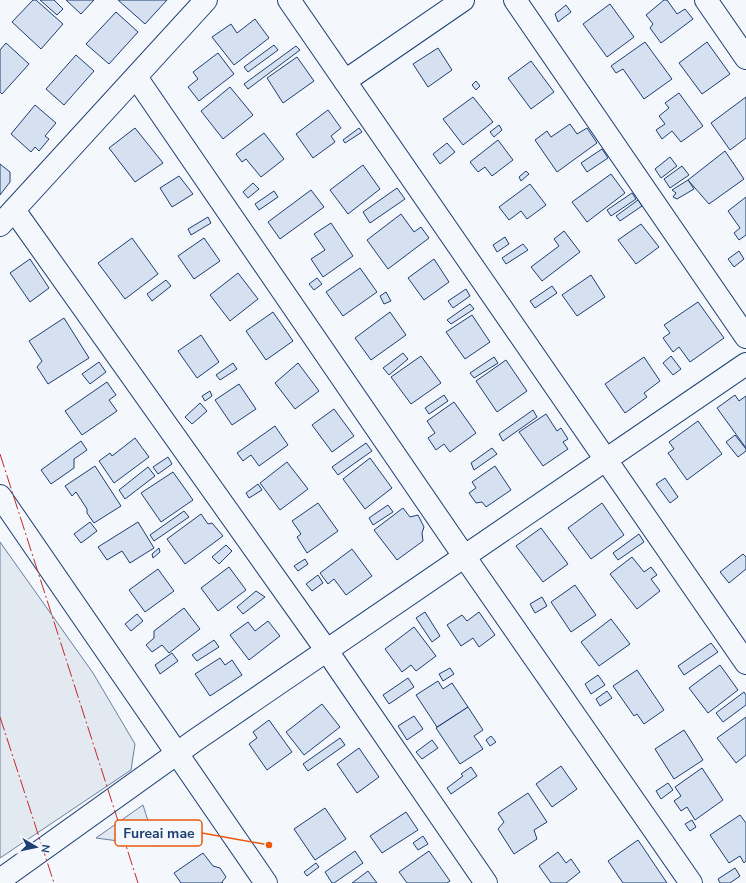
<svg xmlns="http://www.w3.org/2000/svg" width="746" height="883" font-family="'Nunito Sans',sans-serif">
	<rect width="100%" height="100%" fill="#f4f7fb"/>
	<!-- green -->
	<g fill="#e3e9f0" stroke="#687fa3">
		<polygon points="0,542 93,673 135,744 131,770 0,858"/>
		<polygon points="143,805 156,846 96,838"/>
	</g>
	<!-- building -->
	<g fill="#d5e0f0" stroke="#1d3f73">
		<polygon points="33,0 36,0 63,24 41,49 12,22"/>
		<polygon points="40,0 54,0 63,9 57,15"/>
		<polygon points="66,0 94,0 81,14"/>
		<polygon points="118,0 167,0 145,24"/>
		<polygon points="664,0 667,0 677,14 685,9 693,19 661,43 650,28 653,24 646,15"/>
		<polygon points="610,4 634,37 607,57 583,24"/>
		<polygon points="566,5 571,12 558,22 555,14"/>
		<polygon points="116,12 138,32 109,64 86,44"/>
		<polygon points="255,19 269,38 234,65 212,37 231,24 237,33"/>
		<polygon points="645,42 672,79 644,99 623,69 616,73 611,66"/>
		<polygon points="707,42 730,74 702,94 679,63"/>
		<polygon points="6,43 29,64 2,94 0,92 0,50"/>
		<polygon points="274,45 278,50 248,72 244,67"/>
		<polygon points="296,46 300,50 248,89 244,84"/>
		<polygon points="438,48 452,70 428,87 413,64"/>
		<polygon points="218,53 234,74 199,101 188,87 198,79 193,72"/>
		<polygon points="76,55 94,71 64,105 46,89"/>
		<polygon points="297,57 314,81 283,103 267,78"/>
		<polygon points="531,61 554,92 531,109 508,78"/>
		<polygon points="476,81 480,86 476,90 472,85"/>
		<polygon points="230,87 253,115 223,139 201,111"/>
		<polygon points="679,93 703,126 681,142 672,131 662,139 656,130 665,124 659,116 669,108 665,103"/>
		<polygon points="473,97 493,122 463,145 443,119"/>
		<polygon points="746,97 746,138 730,150 711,123"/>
		<polygon points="35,105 56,123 45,136 49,139 39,151 35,147 31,152 11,134"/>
		<polygon points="328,110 341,128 331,136 335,142 313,158 296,134"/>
		<polygon points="570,124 577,134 587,128 597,143 557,172 535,140 547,131 551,137"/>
		<polygon points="499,125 502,130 494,137 490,132"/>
		<polygon points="135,128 163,163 135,182 109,148"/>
		<polygon points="359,128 362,132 345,143 343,140"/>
		<polygon points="264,133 284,159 261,177 246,159 242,162 236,154"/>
		<polygon points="498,140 513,160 492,176 485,167 478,172 470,162"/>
		<polygon points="447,143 455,152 440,164 433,154"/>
		<polygon points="602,149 608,158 587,172 581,163"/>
		<polygon points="725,151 744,179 709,204 688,180"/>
		<polygon points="670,157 677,166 661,178 655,169"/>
		<polygon points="0,164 10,172 10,182 0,195"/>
		<polygon points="363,165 380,189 348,214 330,190"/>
		<polygon points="682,166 689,175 670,188 664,179"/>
		<polygon points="526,171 529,174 521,181 519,177"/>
		<polygon points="611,174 625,193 587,222 572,202"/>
		<polygon points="179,176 193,194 172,207 160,188"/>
		<polygon points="688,180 694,189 677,199 673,197 676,193 672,190"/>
		<polygon points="253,183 259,189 248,198 243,192"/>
		<polygon points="530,184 546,205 527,219 521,211 509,220 499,207"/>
		<polygon points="397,188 405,199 370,223 363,212"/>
		<polygon points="311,190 324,207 280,239 268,222"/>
		<polygon points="274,191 278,197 259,210 255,204"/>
		<polygon points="632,193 636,199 611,216 607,210"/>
		<polygon points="746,197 746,235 739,240 734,233 740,228 728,211"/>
		<polygon points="638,200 642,206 620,221 616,216"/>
		<polygon points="401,214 414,232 421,227 429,238 388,269 367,240"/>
		<polygon points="208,217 211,223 191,235 188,229"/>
		<polygon points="331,223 353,256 323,277 311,259 325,250 314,234"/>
		<polygon points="641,224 659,247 636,264 618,240"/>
		<polygon points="564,231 580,252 542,281 531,267 559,246 554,239"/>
		<polygon points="505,237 509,244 497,252 493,245"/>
		<polygon points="132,238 158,274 125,299 98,263"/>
		<polygon points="204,238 220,261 194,279 178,256"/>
		<polygon points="523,244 528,250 506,264 502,258"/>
		<polygon points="739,251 744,259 734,267 728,259"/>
		<polygon points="30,259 49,288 30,302 10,273"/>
		<polygon points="434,259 449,282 424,300 408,278"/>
		<polygon points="360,268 377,292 343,316 326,292"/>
		<polygon points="238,273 258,299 230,321 210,295"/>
		<polygon points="591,275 605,297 577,316 562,295"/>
		<polygon points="317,278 322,284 314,290 309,284"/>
		<polygon points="166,280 171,286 152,301 147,294"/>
		<polygon points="552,286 557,293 535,308 530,301"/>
		<polygon points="466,289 470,296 453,308 448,301"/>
		<polygon points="386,292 391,301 384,304 380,296"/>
		<polygon points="698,302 724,338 690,362 679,347 673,352 663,338 670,333 664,325"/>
		<polygon points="470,304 474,309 451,324 447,320"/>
		<polygon points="273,312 293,341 266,360 246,331"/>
		<polygon points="390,312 406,335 371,360 355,338"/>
		<polygon points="472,315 490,342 465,359 446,332"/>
		<polygon points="64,318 89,358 48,384 37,367 42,361 29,341"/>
		<polygon points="201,335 219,362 197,378 178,351"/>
		<polygon points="403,353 408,359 389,375 383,368"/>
		<polygon points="421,356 441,383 411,404 391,377"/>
		<polygon points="671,356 681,369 673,375 663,363"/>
		<polygon points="494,357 498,363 474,378 470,373"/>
		<polygon points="644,357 660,381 644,393 647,397 625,413 605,384"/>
		<polygon points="506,360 527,391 497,412 476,381"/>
		<polygon points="99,362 106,372 90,384 82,374"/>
		<polygon points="233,363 237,369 220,380 216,375"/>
		<polygon points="298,363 319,391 295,409 275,383"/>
		<polygon points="107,382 116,395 109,400 117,411 82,435 65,411"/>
		<polygon points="239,384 256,409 232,425 215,400"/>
		<polygon points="210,391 212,396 205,401 202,396"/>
		<polygon points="444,395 448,401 429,414 425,408"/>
		<polygon points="735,395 739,401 746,396 746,448 717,408"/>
		<polygon points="454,402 476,433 450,452 444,444 436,450 428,438 435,433 427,421"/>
		<polygon points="200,403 207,411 192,424 185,417"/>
		<polygon points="334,409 354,436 332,452 312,425"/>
		<polygon points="533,410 537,417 503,441 499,434"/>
		<polygon points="546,414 557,431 561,428 568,439 563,442 568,449 543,466 519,432"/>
		<polygon points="698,421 722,454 687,480 668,453 674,449 669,442"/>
		<polygon points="275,426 288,445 259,466 251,455 243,461 237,453"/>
		<polygon points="735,435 746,449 746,451 738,457 726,442"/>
		<polygon points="135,438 149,457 114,483 99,461 110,453 112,456"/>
		<polygon points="81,441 87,450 74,459 74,468 51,484 41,470"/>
		<polygon points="366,443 372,451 338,475 332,467"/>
		<polygon points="492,448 497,454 474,470 471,463"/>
		<polygon points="168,457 172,464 158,474 153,467"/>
		<polygon points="370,458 392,488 365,509 343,479"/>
		<polygon points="287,462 308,489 280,510 260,483"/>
		<polygon points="95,466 121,506 94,523 87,513 87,509 76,492 72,496 65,486"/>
		<polygon points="495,466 511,490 486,507 482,502 476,503 469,493 476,488 472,482"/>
		<polygon points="148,467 155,476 125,499 119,490"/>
		<polygon points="173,472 193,500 161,522 141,493"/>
		<polygon points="665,478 678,497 670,503 656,484"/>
		<polygon points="258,484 262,490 249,498 246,493"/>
		<polygon points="318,503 338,531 307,553 297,537 301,534 292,521"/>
		<polygon points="602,503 624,535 591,559 568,528"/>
		<polygon points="388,505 393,512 373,525 369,518"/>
		<polygon points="403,508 410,517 418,515 424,527 422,533 423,541 397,560 374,530"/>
		<polygon points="184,511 189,517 154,541 150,535"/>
		<polygon points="201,514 208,524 212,523 223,536 185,564 167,539"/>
		<polygon points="90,522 97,531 81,543 74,534"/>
		<polygon points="138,522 154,548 130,563 122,551 107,560 98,547"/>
		<polygon points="541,528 568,564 543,582 516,546"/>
		<polygon points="639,534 644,542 618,560 613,553"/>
		<polygon points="226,545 232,551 219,564 212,557"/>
		<polygon points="159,548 160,552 153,558 152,554"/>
		<polygon points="352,549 372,576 346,595 334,579 328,584 320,573"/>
		<polygon points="743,554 746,557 746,569 729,583 720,572"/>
		<polygon points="632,557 644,572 651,567 657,575 651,579 660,591 637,609 610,574"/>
		<polygon points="305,559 308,564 298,571 294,566"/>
		<polygon points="229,567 246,590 218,611 201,588"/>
		<polygon points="158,569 174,591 145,612 129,590"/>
		<polygon points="318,575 323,583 312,591 306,584"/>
		<polygon points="575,585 596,615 571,632 551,602"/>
		<polygon points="256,591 265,597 243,614 237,607"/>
		<polygon points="542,597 547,606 535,613 530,604"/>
		<polygon points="184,608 200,629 169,653 162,645 152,652 146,645 154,638 154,631"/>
		<polygon points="425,612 440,636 432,642 416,618"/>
		<polygon points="479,612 495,635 479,647 473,638 461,646 447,625 462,615 467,621"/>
		<polygon points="137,614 143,621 131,631 125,624"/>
		<polygon points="611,619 630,644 599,666 581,642"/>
		<polygon points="268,621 280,636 249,660 230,635 248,622 255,631"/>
		<polygon points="414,627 436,656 416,671 411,665 402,672 385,649"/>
		<polygon points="214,640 219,647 197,661 192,655"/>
		<polygon points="711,643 718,652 684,675 678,666"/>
		<polygon points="172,653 178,661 160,674 155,665"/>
		<polygon points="220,658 225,665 232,660 242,675 210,696 195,674"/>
		<polygon points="720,665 738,690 708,713 689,688"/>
		<polygon points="450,668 454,674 443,681 439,674"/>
		<polygon points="637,670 664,710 644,724 637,714 634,716 613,686"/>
		<polygon points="598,675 605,685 591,694 585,684"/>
		<polygon points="408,678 414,687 389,704 383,695"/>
		<polygon points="438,681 443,689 452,683 468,707 437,727 416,695"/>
		<polygon points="607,691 612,698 600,706 596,699"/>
		<polygon points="744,692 746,695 746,705 723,722 716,713"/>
		<polygon points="322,704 340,727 304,755 286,732"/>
		<polygon points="468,707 483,730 474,736 483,749 460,764 436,728"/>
		<polygon points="414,716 423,729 407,740 398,726"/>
		<polygon points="746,717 746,755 736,763 717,738"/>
		<polygon points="269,720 292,752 267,770 249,744 257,738 253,732"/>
		<polygon points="684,730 703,760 674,779 655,749"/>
		<polygon points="491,736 496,742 490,746 486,740"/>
		<polygon points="340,738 345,745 308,771 303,764"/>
		<polygon points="432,740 438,748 422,759 416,752"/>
		<polygon points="359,748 379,777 357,793 337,764"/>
		<polygon points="561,766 577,789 552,807 536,784"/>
		<polygon points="471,767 477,776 451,794 447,788 463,776 461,774"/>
		<polygon points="702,768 723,800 695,820 687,807 681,811 674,801 681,796 675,787"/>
		<polygon points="668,783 673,790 661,799 656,791"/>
		<polygon points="528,793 547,822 534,830 537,839 514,854 498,829 504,822 498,813"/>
		<polygon points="325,808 346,839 315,860 294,829"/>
		<polygon points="406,812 418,830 382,853 370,836"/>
		<polygon points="740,815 746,823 746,861 744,863 740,856 729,863 710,835"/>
		<polygon points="692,820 696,827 690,831 685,824"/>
		<polygon points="423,836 428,844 418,850 413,843"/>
		<polygon points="638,840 667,883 623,883 608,861"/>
		<polygon points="355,851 363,863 334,883 332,883 325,872"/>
		<polygon points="429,851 450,881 447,883 407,883 399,872"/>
		<polygon points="558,852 566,863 571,859 580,872 566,883 551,883 539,866"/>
		<polygon points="203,853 213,866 220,868 226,877 222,882 223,883 181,883 174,873"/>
		<polygon points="316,863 319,867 307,876 304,872"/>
		<polygon points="735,868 740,876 730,883 720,883 718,879"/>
		<polygon points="368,871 377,883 352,883"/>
	</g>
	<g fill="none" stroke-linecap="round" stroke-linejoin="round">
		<defs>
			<g id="minor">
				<polyline points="289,0 746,663"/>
				<polyline points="515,0 746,337"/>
				<polyline points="706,0 746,58"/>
				<polyline points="136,77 464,556 691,883"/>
				<polyline points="345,81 463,0"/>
				<polyline points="14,210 327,651 486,883"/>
				<polyline points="0,225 206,0"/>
				<polyline points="0,496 266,883"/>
				<polyline points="0,880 197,739 746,364"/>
			</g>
		</defs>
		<!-- minor casing -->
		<use href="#minor" stroke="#1d3f73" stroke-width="24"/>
		<!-- minor -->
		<use href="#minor" stroke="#f4f7fb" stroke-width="22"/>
		<!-- power -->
		<g stroke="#c62828" stroke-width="1" stroke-dasharray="14 3 2 3" stroke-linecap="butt">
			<polyline points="0,454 138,883"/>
			<polyline points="0,717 54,883"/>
		</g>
	</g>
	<!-- callouts -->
	<path fill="none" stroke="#e8590c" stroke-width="1.5" d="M269 845L202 833"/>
	<circle fill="#e8590c" stroke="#f4f7fb" stroke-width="1.5" cx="269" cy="845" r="4"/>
	<rect fill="#f4f7fb" stroke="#e8590c" stroke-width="1.5" x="115" y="820" width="87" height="26" rx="4"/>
	<g font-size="14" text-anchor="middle" font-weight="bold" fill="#1d3f73">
		<text x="159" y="838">Fureai mae</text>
	</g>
	<!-- north arrow -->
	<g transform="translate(36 847) rotate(99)" stroke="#f4f7fb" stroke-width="3" paint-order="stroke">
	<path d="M0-3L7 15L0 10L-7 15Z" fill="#1d3f73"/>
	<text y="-6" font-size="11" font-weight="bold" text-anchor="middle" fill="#1d3f73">N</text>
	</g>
</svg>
